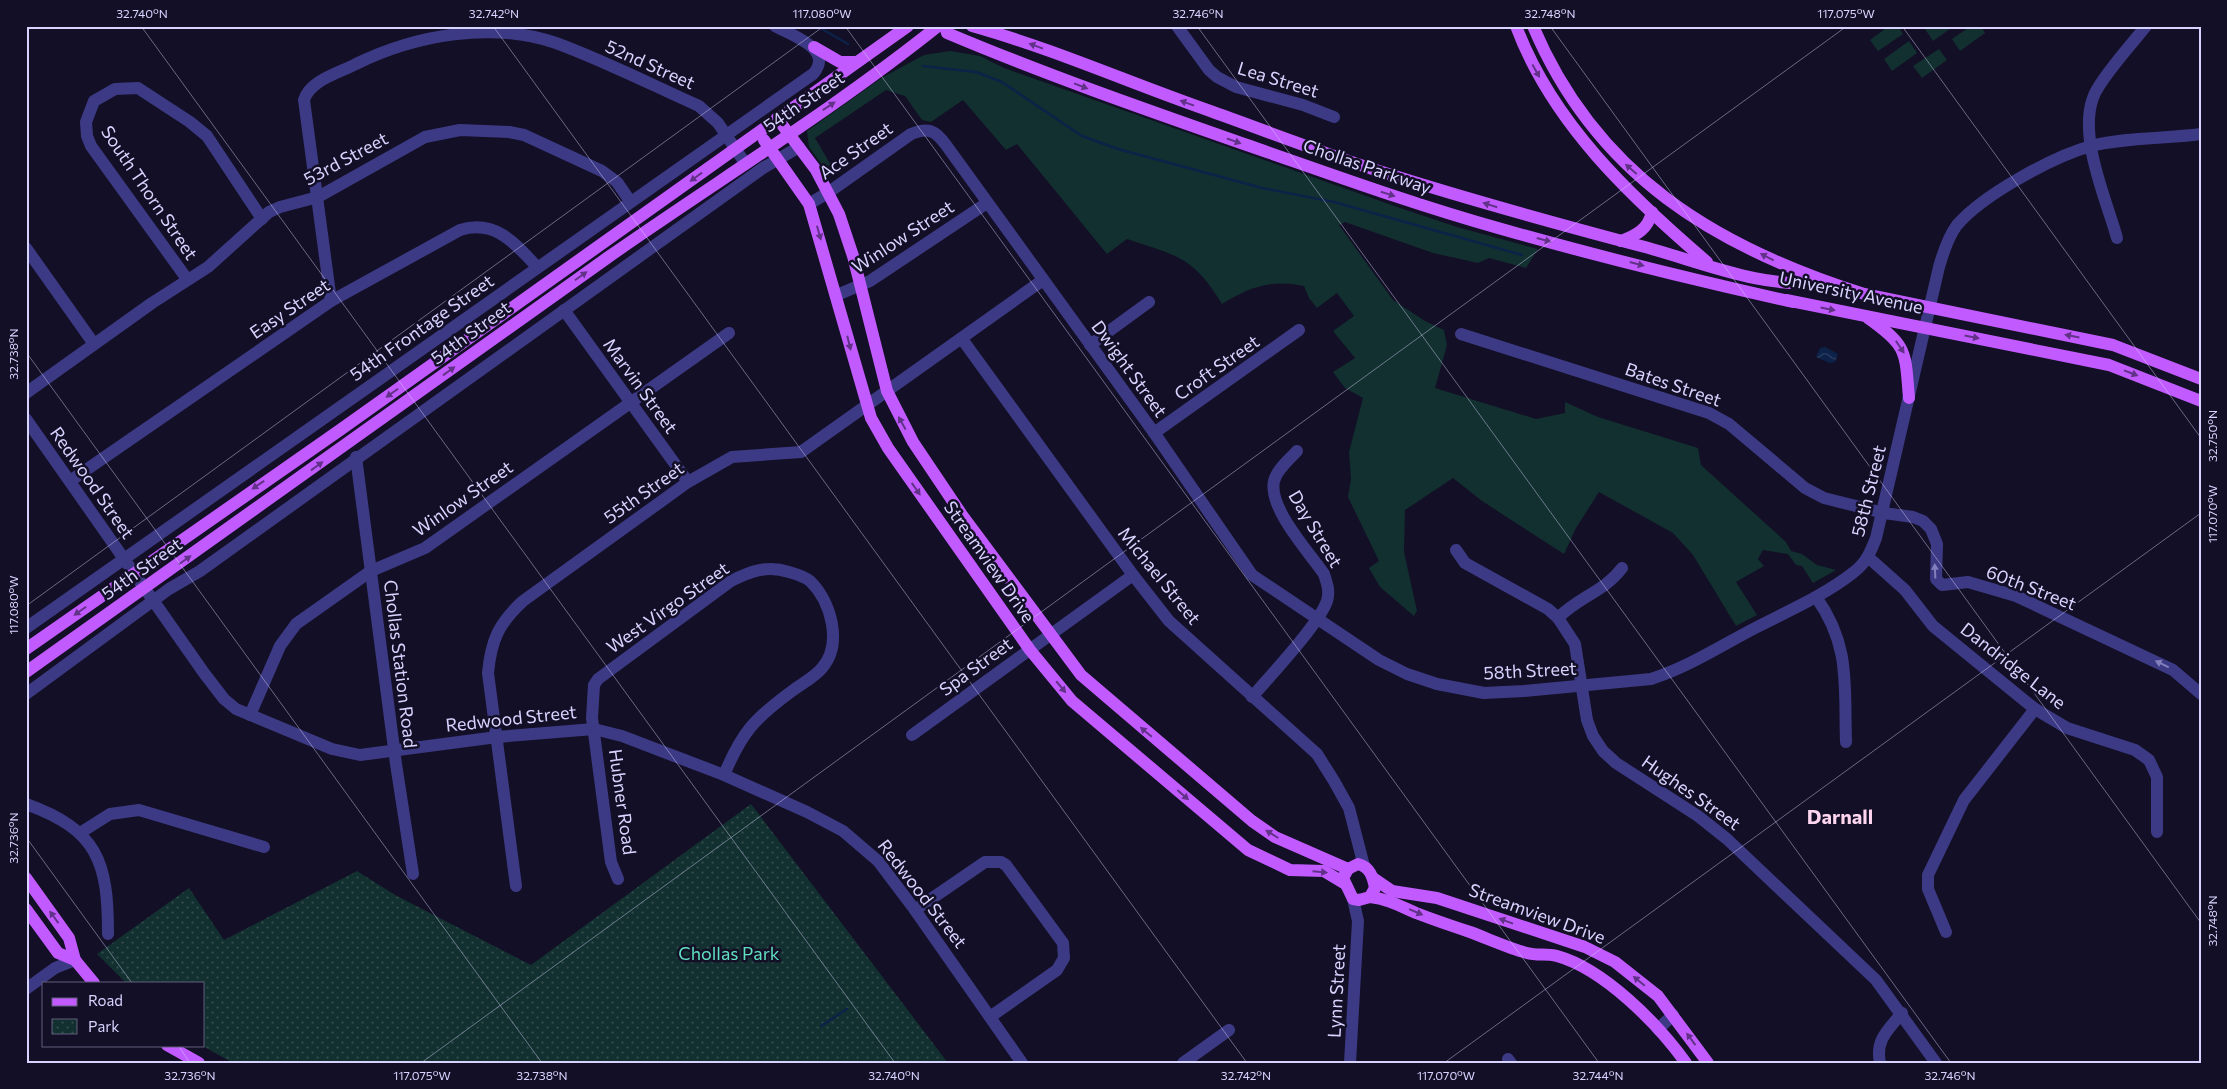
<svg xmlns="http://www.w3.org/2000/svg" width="2227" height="1089" font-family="Commissioner,sans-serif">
	<defs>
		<pattern id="park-dots" width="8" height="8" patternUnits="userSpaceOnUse" patternTransform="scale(1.25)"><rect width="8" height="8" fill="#12302f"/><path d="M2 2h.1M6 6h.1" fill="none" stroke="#344d4e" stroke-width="1.8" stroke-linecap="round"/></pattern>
		<pattern id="water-waves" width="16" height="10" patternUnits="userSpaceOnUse" patternTransform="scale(1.25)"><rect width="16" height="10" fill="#0c2248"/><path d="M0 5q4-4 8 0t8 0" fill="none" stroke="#2f4163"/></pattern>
	</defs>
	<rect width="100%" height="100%" fill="#130f26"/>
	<!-- grass -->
	<g fill="#12302f">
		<polygon points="1889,26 1898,26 1903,34 1878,51 1870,40"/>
		<polygon points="1930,26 1954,26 1933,41 1925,29"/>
		<polygon points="1971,26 1981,26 1985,33 1960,51 1952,39"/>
		<polygon points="1909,41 1917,53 1892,71 1884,59"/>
		<polygon points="1939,49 1947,60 1922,78 1913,66"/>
		<path d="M950,51L980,56L1004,68L1403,209L1457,227L1538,249L1526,268L1489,258L1478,263L1433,253L1345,222L1339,225L1393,300L1425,321L1444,330L1447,345L1435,388L1536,419L1565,413V402L1598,417L1698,448L1701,465L1786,542L1791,551L1802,554L1817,565L1836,570L1813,583L1802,566L1796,565L1788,554L1763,550L1758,559L1764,566L1736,582L1757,615L1736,626L1693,555L1673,533L1599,492L1576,528L1564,554L1482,501L1453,478L1405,510L1404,552L1417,611L1414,616L1380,587L1369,568L1379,561L1348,497L1351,479L1349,452L1363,398L1345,388L1333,372L1355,358L1333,331L1354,316L1337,293L1317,308L1309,298L1304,286C1270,279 1250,287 1222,304C1193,256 1177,256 1127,239L1107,254L1017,144L1006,150L963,100L931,122L922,120L905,96L886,90L815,138L832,167L827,172L809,147L807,131L883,77L924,55Z"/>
	</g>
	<!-- park -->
	<polygon fill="url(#park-dots)" points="751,804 948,1063 233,1063 201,1045 204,1045 204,983 126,983 97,954 189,888 224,940 357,871 395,895 531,965"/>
	<!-- water -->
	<polygon fill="url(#water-waves)" points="1825,347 1838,354 1835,362 1830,363 1816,357 1820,348"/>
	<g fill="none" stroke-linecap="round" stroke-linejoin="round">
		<!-- stream -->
		<g stroke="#0c2248" stroke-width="2.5">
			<polyline points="817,26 848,44"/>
			<polyline points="923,66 976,72 1002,82 1082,136 1118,149 1262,188 1334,202 1522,255"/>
			<polyline points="821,1026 847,1009"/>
		</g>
		<!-- minor -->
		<g stroke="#3d3a85" stroke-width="12">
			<polyline points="1177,26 1209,70 1217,77 1236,87 1303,105 1334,117"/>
			<path d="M809,204L829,192L911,134C928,127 935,130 946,145L1155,434L1252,575L1379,660L1407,674L1437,684L1484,693L1524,691L1651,679C1689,667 1722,645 1757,627C1790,610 1825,595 1854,572C1866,563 1871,551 1876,538L1939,267C1943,253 1948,237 1957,225C1983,195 2052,157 2091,146C2127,137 2164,139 2201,134"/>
			<path d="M2117,238C2106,198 2076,133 2095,93C2105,73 2131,45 2146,26"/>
			<polyline points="26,248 94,344"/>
			<polyline points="187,279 91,146 87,136 86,122 94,101 115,89 138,88 190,122 207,136 262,219"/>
			<polyline points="837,295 870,281 987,203"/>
			<path d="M331,301L304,100C310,80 339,73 356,64C415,35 492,21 556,43C605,61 652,85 699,106L718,123L745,163"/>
			<polyline points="564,310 688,482"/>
			<polyline points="1461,334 1709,413 1729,424 1805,488 1824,498 1884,513 1913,517 1923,521 1931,529 1937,544 1936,579 1942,585 1968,582 2016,596 2173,670 2201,694"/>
			<polyline points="962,339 1133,575 1169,621 1317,754 1334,781 1349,808 1364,866"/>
			<polyline points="1090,345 1149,302"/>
			<polyline points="26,393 152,303 208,267 269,212 280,207 318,197 425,137 460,130 509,132 524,135 602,171 617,182 630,201"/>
			<polyline points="26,419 204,673 224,699 236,709 332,749 360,755 497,737 594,729 622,736 724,775 807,812 843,831 878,861 915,910 1022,1063"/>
			<polyline points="1154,433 1299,330"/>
			<polyline points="356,457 396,764 413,874"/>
			<path d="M70,481L331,301L460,230C495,219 515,243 537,267"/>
			<polyline points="1456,550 1465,563 1548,609 1558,618 1575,644 1587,720 1593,736 1603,751 1616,763 1698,816 1727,839 1876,980 1936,1063"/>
			<polyline points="1868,557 1905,590 1933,626 2035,709 2067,728 2135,750 2149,760 2157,777 2157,832"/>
			<path d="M1816,597C1851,646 1844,685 1846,742"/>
			<path d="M1558,618C1578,597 1604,592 1622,568"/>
			<path d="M26,628L813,74C835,49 791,35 775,26"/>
			<polyline points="26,694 169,589 200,571 763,168 799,147"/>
			<path d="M1252,697C1270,676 1319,624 1327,601C1330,591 1327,583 1324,574C1309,552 1268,508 1274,481C1277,469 1289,460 1297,451"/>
			<polyline points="250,715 280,646 296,624 371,571 425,548 729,333"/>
			<polyline points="912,735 1133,575"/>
			<path d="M26,804C98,830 108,862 108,934"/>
			<polyline points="80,833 110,814 139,810 264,847"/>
			<path d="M618,879L611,862L592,718L594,685L598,679L731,581C751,571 767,565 789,572C796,574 804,576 810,581C831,601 843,644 822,668C815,677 801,684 792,691C754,719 742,732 724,775"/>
			<path d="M516,886L488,673C491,640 499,623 523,601L688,482L732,457L801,452L1043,280"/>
			<polyline points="915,910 985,862 1001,862 1006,865 1063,943 1064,958 1057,970 990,1017"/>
			<polyline points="1946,932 1928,889 1928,875 1964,800 2035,709"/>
			<polyline points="26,989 55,968 75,960"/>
			<polyline points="1658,1029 1673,1015"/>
			<polyline points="1508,1059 1511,1063"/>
			<polyline points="1183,1063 1229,1030"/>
			<polyline points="1350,1063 1358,921 1353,899"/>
			<path d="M1880,1063C1875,1040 1888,1030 1902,1013"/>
		</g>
		<!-- major -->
		<g stroke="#c25bff" stroke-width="12">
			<path d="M945,26L947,33C1044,74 1144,109 1244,144C1328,173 1412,204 1498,228C1596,256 1694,280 1793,302"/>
			<path d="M972,26C1054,49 1132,84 1213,112C1269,132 1325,154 1382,172C1467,199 1554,223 1641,246C1699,261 1763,290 1824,282"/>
			<path d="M1516,26C1552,123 1631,197 1707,262"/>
			<path d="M1533,26C1596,175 1715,247 1864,294L2113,345L2201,379"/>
			<polyline points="814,47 840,62 857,62"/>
			<polyline points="777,118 816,170 839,214 853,256 887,391 913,442 962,515 1081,675 1252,821 1275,837 1348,869"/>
			<polyline points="764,140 809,204 871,418 888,448 1030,650 1072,701 1248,850 1290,870 1324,871 1344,883"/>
			<path d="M1621,241C1637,235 1648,229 1652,212"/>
			<polyline points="1786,300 2109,365 2201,401"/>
			<path d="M1868,318C1908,346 1905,351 1909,398"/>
			<polyline points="26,649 340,430 908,26"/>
			<path d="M26,672C220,535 412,395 607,258C717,181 833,110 938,26"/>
			<path d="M1358,864C1370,867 1373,877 1375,888L1370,897L1359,900L1353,899L1343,878L1348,869Z"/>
			<polyline points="26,878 69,938 75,960 94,983"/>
			<polyline points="1373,878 1392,891 1437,898 1585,947 1615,962 1658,996 1708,1063"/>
			<path d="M1370,897C1388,899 1400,906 1416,913C1434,920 1452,926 1470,932C1489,939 1508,948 1527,953C1537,956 1547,953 1557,956C1604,969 1658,1024 1686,1063"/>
			<polyline points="26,909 58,953 75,960"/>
			<polyline points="167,1045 199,1063"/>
		</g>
	</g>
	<!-- one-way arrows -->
	<defs><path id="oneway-solid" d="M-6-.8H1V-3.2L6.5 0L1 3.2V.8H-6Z" transform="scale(1.25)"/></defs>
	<g fill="#623188">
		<use href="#oneway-solid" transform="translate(1036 46) rotate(-160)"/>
		<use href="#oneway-solid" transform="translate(1536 71) rotate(61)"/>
		<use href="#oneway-solid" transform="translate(1081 86) rotate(21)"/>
		<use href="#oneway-solid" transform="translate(1187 103) rotate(-160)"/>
		<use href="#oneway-solid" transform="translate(829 106) rotate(-34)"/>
		<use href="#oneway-solid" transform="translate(1234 141) rotate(19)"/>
		<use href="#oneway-solid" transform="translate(1631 169) rotate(-139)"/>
		<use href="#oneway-solid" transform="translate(696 177) rotate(144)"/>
		<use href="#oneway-solid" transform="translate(1388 194) rotate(17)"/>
		<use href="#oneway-solid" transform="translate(1490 205) rotate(-163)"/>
		<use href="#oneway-solid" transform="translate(819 233) rotate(74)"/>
		<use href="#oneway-solid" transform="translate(1544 240) rotate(15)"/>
		<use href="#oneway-solid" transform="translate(1767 257) rotate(-153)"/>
		<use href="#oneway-solid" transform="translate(1637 264) rotate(15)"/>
		<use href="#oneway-solid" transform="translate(581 276) rotate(-35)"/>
		<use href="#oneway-solid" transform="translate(1828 309) rotate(11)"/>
		<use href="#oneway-solid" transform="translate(2072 336) rotate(-169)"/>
		<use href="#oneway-solid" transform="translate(1972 337) rotate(11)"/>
		<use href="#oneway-solid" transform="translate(849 343) rotate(76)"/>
		<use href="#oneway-solid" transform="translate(1900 347) rotate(56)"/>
		<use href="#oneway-solid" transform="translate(449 371) rotate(-36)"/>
		<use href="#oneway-solid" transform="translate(2131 373) rotate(21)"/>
		<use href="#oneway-solid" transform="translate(392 393) rotate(145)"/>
		<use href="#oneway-solid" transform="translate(902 423) rotate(-119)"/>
		<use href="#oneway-solid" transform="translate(317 466) rotate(-36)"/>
		<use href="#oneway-solid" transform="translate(258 485) rotate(146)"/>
		<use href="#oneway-solid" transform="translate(916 489) rotate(55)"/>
		<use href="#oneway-solid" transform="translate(185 560) rotate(-35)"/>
		<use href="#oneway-solid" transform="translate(80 611) rotate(145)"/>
		<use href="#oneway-solid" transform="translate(1061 687) rotate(50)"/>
		<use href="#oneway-solid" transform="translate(1146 732) rotate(-140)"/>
		<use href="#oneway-solid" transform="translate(1183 795) rotate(41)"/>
		<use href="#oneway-solid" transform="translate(1272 834) rotate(-148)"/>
		<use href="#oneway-solid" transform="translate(1320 872) rotate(5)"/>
		<use href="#oneway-solid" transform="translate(1416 912) rotate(23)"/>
		<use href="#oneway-solid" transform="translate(54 917) rotate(-126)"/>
		<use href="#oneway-solid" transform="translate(1506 921) rotate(-160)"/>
		<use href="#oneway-solid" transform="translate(1639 981) rotate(-141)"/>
		<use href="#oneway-solid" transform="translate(1691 1039) rotate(-126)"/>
	</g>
	<g fill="#837fbc">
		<use href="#oneway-solid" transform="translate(1935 571) rotate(-93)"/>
		<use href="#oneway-solid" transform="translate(2162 664) rotate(-154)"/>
	</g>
	<!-- ticks -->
	<path fill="none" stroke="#d9d4ff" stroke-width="1" stroke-opacity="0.45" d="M141,26L895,1063M493,26L1247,1063M845,26L1599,1063M1197,26L1951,1063M1550,26L2201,923M1902,26L2201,438M26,352L542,1063M26,606L824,26M26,837L132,983M178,1045L190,1063M421,1063L1847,26M1444,1063L2201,513"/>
	<g text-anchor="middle" stroke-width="5" stroke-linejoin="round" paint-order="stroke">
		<!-- street labels -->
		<g font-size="18" fill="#d9d4ff" stroke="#130f26">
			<text transform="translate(650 65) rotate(24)" y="6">52nd Street</text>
			<text transform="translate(1278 80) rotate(17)" y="6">Lea Street</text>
			<text transform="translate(804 102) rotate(-34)" y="6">54th Street</text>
			<text transform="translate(856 151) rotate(-35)" y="6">Ace Street</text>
			<text transform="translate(346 159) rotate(-28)" y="6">53rd Street</text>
			<text transform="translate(1367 167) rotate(19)" y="6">Chollas Parkway</text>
			<text transform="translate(149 193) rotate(56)" y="6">South Thorn Street</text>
			<text transform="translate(903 237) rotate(-33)" y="6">Winlow Street</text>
			<text transform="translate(1851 293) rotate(12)" y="6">University Avenue</text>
			<text transform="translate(290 309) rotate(-34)" y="6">Easy Street</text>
			<text transform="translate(422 328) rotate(-35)" y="6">54th Frontage Street</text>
			<text transform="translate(471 333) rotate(-36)" y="6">54th Street</text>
			<text transform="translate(1217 368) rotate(-35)" y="6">Croft Street</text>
			<text transform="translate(1129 369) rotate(54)" y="6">Dwight Street</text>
			<text transform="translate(1673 385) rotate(19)" y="6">Bates Street</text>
			<text transform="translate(640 386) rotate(54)" y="6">Marvin Street</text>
			<text transform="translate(92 483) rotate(55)" y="6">Redwood Street</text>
			<text transform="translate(1869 491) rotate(-76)" y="6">58th Street</text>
			<text transform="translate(644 493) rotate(-35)" y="6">55th Street</text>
			<text transform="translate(463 499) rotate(-35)" y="6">Winlow Street</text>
			<text transform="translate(1315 529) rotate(59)" y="6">Day Street</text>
			<text transform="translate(989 562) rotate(55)" y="6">Streamview Drive</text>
			<text transform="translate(142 569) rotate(-35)" y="6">54th Street</text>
			<text transform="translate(1159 576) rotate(51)" y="6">Michael Street</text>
			<text transform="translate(2031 588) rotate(21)" y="6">60th Street</text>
			<text transform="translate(668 608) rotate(-35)" y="6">West Virgo Street</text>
			<text transform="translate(400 664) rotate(83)" y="6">Chollas Station Road</text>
			<text transform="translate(2013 666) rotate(38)" y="6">Dandridge Lane</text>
			<text transform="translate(976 667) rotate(-36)" y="6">Spa Street</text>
			<text transform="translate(1530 671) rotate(-3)" y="6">58th Street</text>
			<text transform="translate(511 719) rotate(-6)" y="6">Redwood Street</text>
			<text transform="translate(1691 793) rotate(35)" y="6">Hughes Street</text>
			<text transform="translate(622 802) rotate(82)" y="6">Hubner Road</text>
			<text transform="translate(922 894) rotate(52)" y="6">Redwood Street</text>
			<text transform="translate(1537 914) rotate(20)" y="6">Streamview Drive</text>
			<text transform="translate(1337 991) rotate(-87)" y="6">Lynn Street</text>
		</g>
		<!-- park labels -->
		<g font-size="18" fill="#5fe0c0" stroke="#130f26">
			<text x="729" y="960">Chollas Park</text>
		</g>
		<!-- quarter labels -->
		<g font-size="20" font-weight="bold" fill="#ffd6f0" stroke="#130f26">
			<text x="1840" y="824">Darnall</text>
		</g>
	</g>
	<!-- border -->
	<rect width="2227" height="1089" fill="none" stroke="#130f26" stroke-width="55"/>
	<!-- legend -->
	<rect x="42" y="982" width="162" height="65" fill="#130f26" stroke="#625e7d"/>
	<rect x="52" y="998" width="25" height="8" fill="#c25bff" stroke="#625e7d"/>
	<text x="88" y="1006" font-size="15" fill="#d9d4ff">Road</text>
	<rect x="52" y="1019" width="25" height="15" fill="url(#park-dots)" stroke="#625e7d"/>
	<text x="88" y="1032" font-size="15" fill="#d9d4ff">Park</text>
	<rect x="28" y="28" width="2172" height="1034" fill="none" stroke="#d9d4ff" stroke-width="2"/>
	<g font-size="12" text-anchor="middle" fill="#d9d4ff">
		<text x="142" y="18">32.740°N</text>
		<text x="494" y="18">32.742°N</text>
		<text x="822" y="18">117.080°W</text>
		<text x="1198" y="18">32.746°N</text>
		<text x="1550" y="18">32.748°N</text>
		<text x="1846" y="18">117.075°W</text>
		<text transform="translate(14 354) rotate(-90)" y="4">32.738°N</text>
		<text transform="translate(2213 436) rotate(-90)" y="4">32.750°N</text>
		<text transform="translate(2213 514) rotate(-90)" y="4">117.070°W</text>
		<text transform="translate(14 605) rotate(-90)" y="4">117.080°W</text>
		<text transform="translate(14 838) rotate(-90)" y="4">32.736°N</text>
		<text transform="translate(2213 921) rotate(-90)" y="4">32.748°N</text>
		<text x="190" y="1080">32.736°N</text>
		<text x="422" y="1080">117.075°W</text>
		<text x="542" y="1080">32.738°N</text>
		<text x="894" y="1080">32.740°N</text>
		<text x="1246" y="1080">32.742°N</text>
		<text x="1446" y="1080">117.070°W</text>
		<text x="1598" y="1080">32.744°N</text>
		<text x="1950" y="1080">32.746°N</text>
	</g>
</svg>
